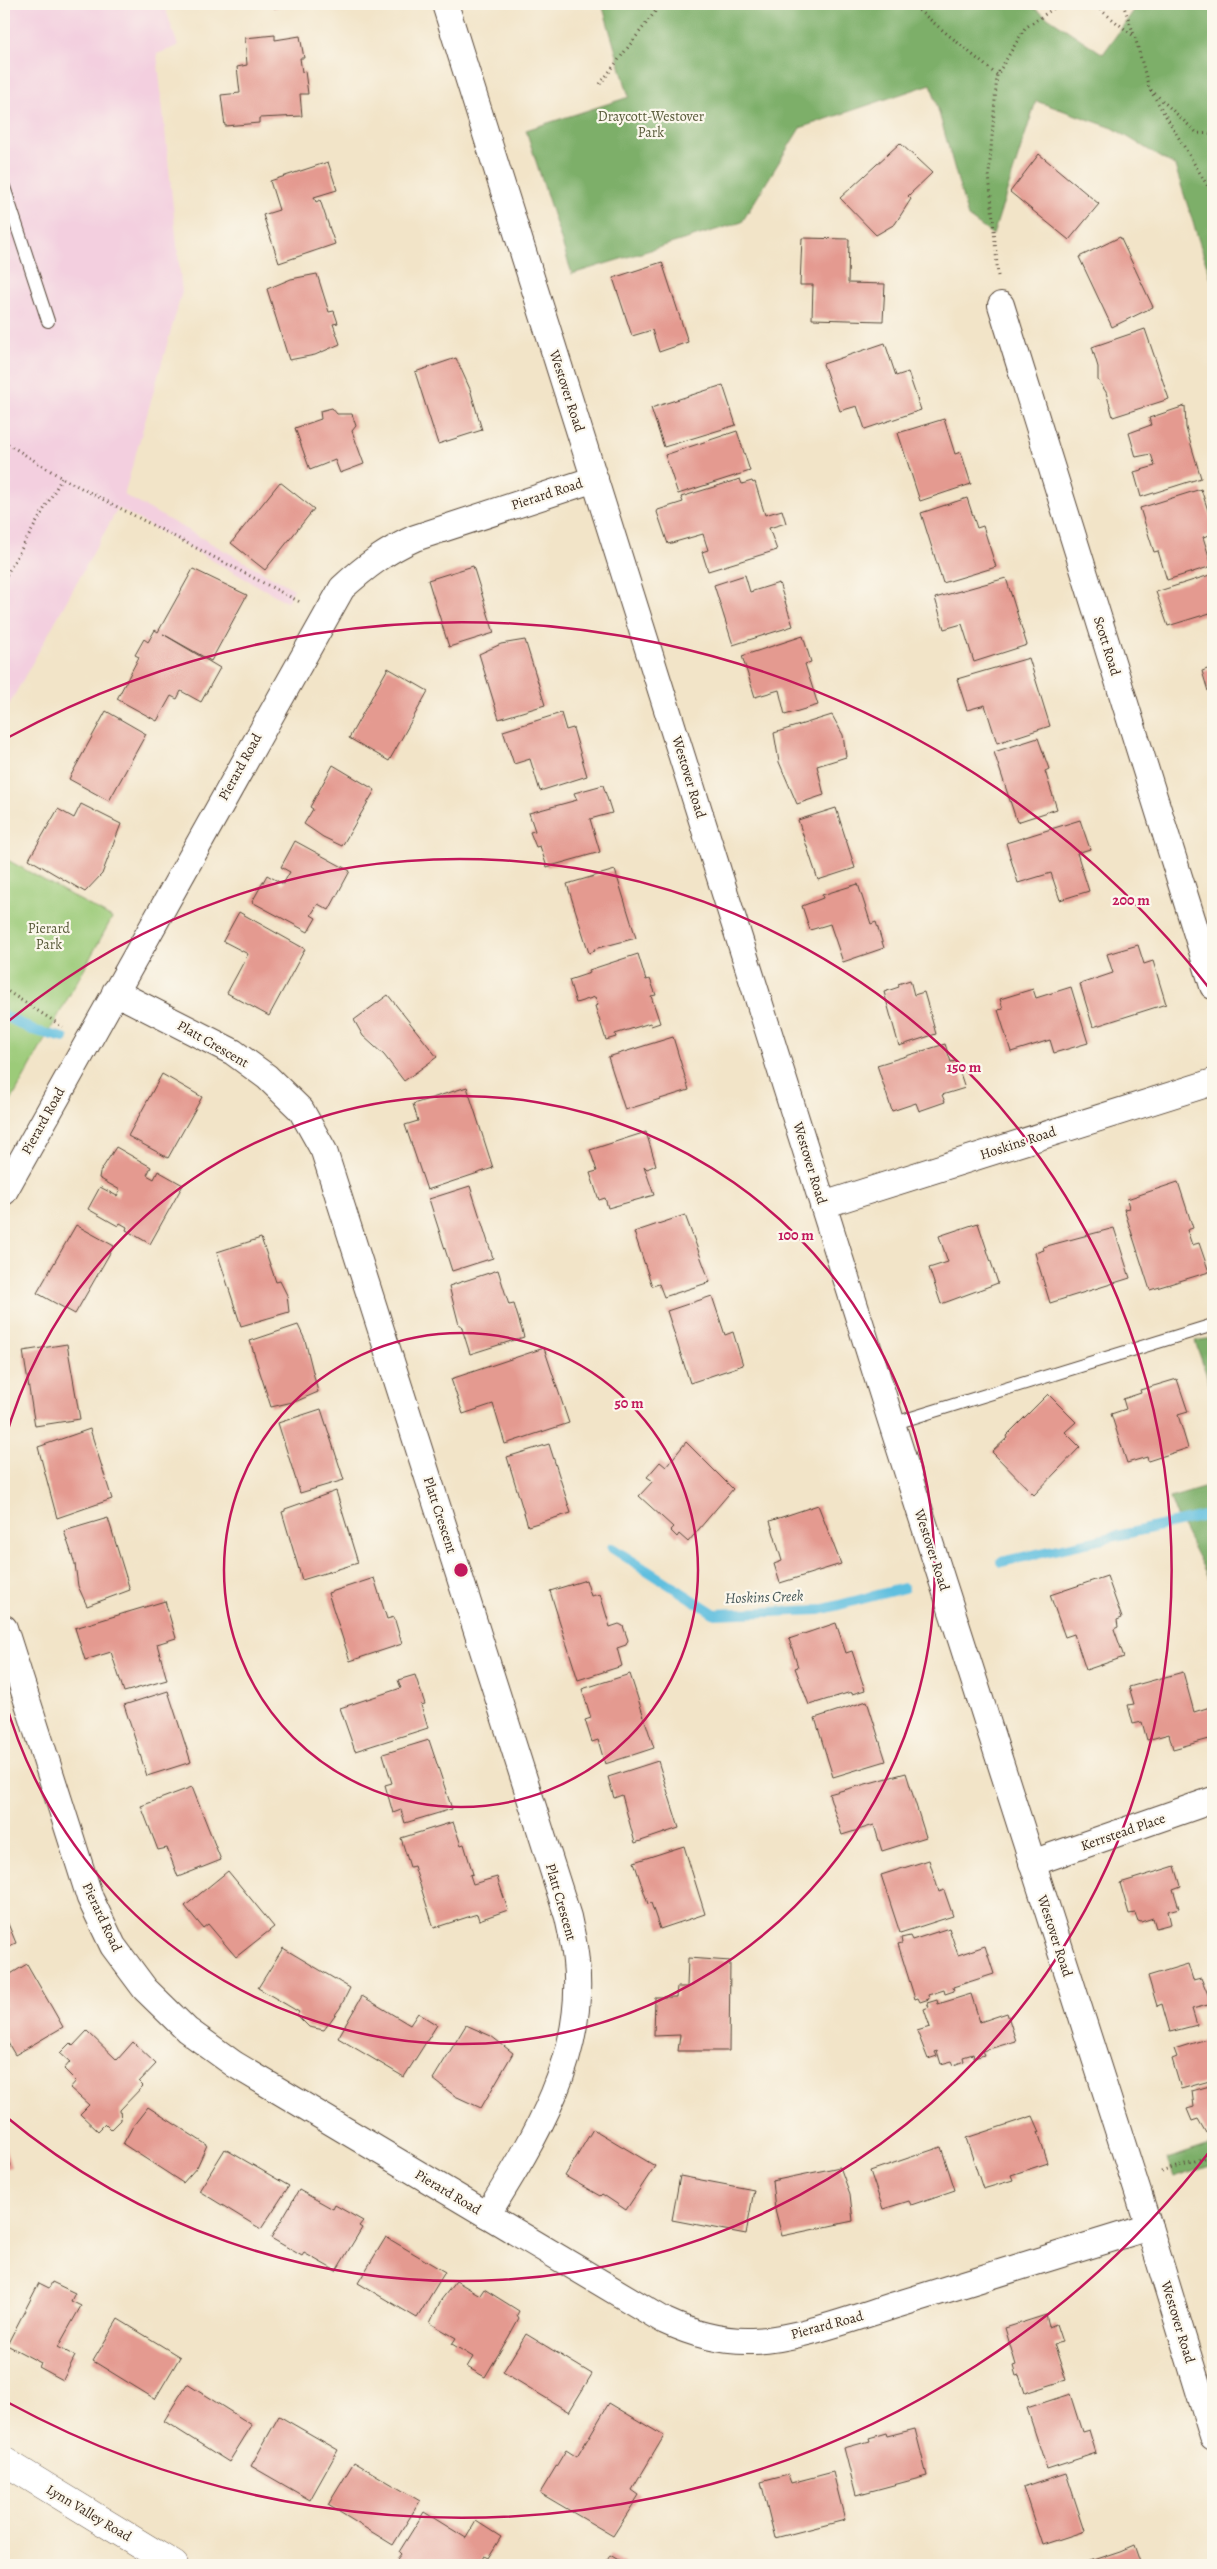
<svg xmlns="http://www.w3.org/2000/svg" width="1217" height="2569" viewBox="0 0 1217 2569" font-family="Alegreya,serif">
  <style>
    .built { fill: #f3cfdf }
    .green { fill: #9ccb79; stroke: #6c7a4c }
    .forest { fill: #7daf69; stroke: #5c6c44 }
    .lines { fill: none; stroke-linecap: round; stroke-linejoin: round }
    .stream { stroke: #61bfdf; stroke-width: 10 }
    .building { fill: #e49a90 }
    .service-casing { stroke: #564638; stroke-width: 14 }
    .minor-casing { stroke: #564638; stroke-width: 28 }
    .tertiary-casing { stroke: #564638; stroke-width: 29 }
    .path { stroke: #564638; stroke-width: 3; stroke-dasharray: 1 4; stroke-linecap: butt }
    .service { stroke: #fff; stroke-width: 12 }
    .minor { stroke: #fff; stroke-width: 26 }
    .tertiary { stroke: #fff; stroke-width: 28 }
    .ring { fill: none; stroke: #c2185b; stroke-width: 2.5 }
    .labels { text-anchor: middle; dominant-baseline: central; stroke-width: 4.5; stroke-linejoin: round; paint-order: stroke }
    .park-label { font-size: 14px; fill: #585a39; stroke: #fbf7ec }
    .street-label { font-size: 14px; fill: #3b2a1e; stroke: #fbf7ec }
    .water-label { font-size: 15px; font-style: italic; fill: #465758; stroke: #fbf7ec }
    .centre { fill: #c2185b; stroke: #fbf7ec; stroke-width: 2.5 }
    .ring-label { font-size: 15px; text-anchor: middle; font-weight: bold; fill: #c2185b; stroke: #fbf7ec; stroke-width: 4.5; stroke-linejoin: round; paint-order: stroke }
  </style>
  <rect width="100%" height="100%" fill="#fbf7ec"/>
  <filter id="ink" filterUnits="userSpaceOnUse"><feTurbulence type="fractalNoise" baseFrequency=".02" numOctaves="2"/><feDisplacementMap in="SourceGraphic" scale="10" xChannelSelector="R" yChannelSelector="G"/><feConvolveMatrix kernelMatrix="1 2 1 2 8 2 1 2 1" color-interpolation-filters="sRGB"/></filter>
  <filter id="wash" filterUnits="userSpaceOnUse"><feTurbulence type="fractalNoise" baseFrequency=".0096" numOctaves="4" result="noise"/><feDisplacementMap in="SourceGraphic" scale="20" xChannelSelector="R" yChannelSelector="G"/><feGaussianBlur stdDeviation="1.12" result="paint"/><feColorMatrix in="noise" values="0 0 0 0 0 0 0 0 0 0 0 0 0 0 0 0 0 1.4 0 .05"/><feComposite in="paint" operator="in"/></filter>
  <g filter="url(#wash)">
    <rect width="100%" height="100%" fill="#f2e4c8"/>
    <path class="built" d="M4 4H164L178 46 157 54 182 292 124 495 294 589 287 602 118 508 4 714Z"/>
    <path class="green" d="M4 858 112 918 4 1114Z"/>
    <g class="forest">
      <path d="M602 4H1028L1103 54 1135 9 1133 4H1213V285L1175 166 1113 128 1036 101 993 235 968 217 931 84 800 128 742 222 572 274 526 130 629 97Z"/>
      <path d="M1211 1338 1213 1346V1394L1195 1341Z"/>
      <path d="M1213 1485V1587L1176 1514 1170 1498Z"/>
      <path d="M1213 2144V2165L1174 2178 1167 2159Z"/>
    </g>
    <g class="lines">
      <g class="stream">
        <path d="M4 1015 32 1030 64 1038"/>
        <path d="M612 1548 715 1614 820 1610 904 1588"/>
        <path d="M1001 1562 1213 1514"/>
      </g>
    </g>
    <g id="blocks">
      <g class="building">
        <path d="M273 4H287L274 8Z"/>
        <path d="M275 35V40L300 36 304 58H300L302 72 305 71 308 94H300L302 116 259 118V123L225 126 221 95 240 93 237 67 247 65 245 38Z"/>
        <path d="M900 143 932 173 908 196 911 199 895 224 876 235 840 198Z"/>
        <path d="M1039 154 1099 204 1069 240 1010 192Z"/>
        <path d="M328 162 337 190 314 197 316 202 320 200 335 244 279 263 263 215 279 210 270 181Z"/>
        <path d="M1120 237 1153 307 1112 327 1079 257Z"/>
        <path d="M802 238 849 239 848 283 885 284 883 321 812 319 813 285H800Z"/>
        <path d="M662 262 688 342 659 352 652 330 632 336 613 278Z"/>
        <path d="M317 274 329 312 334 311 338 323 333 324 340 344 315 355 289 360 267 289 291 279Z"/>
        <path d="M1145 329 1169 399 1113 417 1106 392 1098 380V367L1092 347Z"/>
        <path d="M885 343 896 376 908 372 921 410 865 429 857 406 840 411 823 364Z"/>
        <path d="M456 358 470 389 482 430 438 444 415 372Z"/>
        <path d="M723 385 736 425 664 447 651 408Z"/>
        <path d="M1185 406 1186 428 1201 478 1141 497 1134 472 1155 466 1151 454 1136 457 1129 433 1151 425 1149 418Z"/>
        <path d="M332 408 337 414H352L356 426 352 431 364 464 340 473 335 460 310 470 295 428 321 419 320 411Z"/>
        <path d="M944 419 955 454 961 452 971 484 920 501 898 433Z"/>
        <path d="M737 431 750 471 678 494 665 455Z"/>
        <path d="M740 479 742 484 752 481 753 483 755 482 765 515 782 510 786 523 769 528 777 550 708 571 702 552 708 550 703 534 668 544 657 512 658 510 683 502 681 497Z"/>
        <path d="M280 482 314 509 265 570 231 543Z"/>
        <path d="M1201 489 1213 526V534L1203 537 1212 566 1167 580 1158 551 1154 552 1140 508Z"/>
        <path d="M967 498 977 528 983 526 996 567 943 583 921 513Z"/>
        <path d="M473 566 494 633 449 647 428 580Z"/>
        <path d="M193 569 247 595 211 661 163 634 220 668 201 702 181 691 177 699 171 696 157 721 117 699 139 657 135 655 144 639 148 642 155 630 158 632Z"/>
        <path d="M1213 574V622L1210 613 1168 626 1156 592Z"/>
        <path d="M745 575 750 592 779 583 793 626 733 645 714 585Z"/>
        <path d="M1006 578 1027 645 974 662 962 624 944 629 935 598Z"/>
        <path d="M803 636 811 662 805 664 818 705 785 715 779 690 755 697 742 656Z"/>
        <path d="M525 640 545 705 499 719 479 654 501 644Z"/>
        <path d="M1029 658 1050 726 997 743 985 705 967 710 957 679Z"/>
        <path d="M1213 667V708L1202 671Z"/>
        <path d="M388 668 428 691 389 761 349 738Z"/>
        <path d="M106 711 146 734 109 801 69 779Z"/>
        <path d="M561 713 566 730 573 728 587 776 540 791 530 759 514 764 503 731Z"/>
        <path d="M832 715 843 735 846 757 817 766 824 795 797 804 779 762 774 733Z"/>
        <path d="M1038 738 1049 769 1045 771 1057 809 1017 822 994 752Z"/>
        <path d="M333 765 375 790 342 846 323 837 304 824 313 809 310 807Z"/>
        <path d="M603 785 612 813 590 819 600 852 547 867 540 846 536 847 530 832 535 831 529 813 577 800 574 793Z"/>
        <path d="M81 804 121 824 102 874 85 892 29 859 58 809 74 818Z"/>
        <path d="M836 808 855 868 818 880 798 820Z"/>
        <path d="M1080 820 1090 849 1077 853 1089 891 1060 900 1051 873 1018 883 1006 843Z"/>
        <path d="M295 841 350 871 329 910 318 904 311 915 316 918 308 932 252 902 267 875 283 884 290 872 281 867Z"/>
        <path d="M615 870 636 938 594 949 595 951 589 953 567 884Z"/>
        <path d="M858 884 871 924 876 922 884 948 843 962 830 924 810 930 802 906 823 898 822 895Z"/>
        <path d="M239 912 305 949 269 1016 227 993 248 954 223 941Z"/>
        <path d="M1138 945 1144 964 1153 961 1166 1004 1093 1027 1080 984 1113 973 1107 954Z"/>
        <path d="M638 954 646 980 650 979 656 995 651 996 660 1023 651 1026 650 1023 615 1034 616 1037 606 1040 595 1006 598 1005 595 997 576 1003 569 980 590 973 589 970Z"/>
        <path d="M910 980 914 995 924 992 936 1034 899 1046 884 992 899 987 898 984Z"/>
        <path d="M1071 987 1088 1043 1054 1053 1050 1040 1011 1052 998 1010 1003 1009 1000 999 1033 989 1036 998Z"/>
        <path d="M388 995 437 1057 404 1081 384 1055 363 1036 354 1020Z"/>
        <path d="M673 1037 689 1090 625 1110 608 1057Z"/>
        <path d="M945 1044 951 1062 956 1061 965 1088 942 1095 945 1102 919 1111 916 1103 892 1111 877 1065Z"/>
        <path d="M162 1074 202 1097 168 1158 128 1136Z"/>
        <path d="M467 1087 493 1168 427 1190 405 1125 418 1121 413 1104Z"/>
        <path d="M646 1132 656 1165 647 1169 644 1166 654 1195 608 1208 605 1198 599 1200 590 1173 597 1171 590 1150Z"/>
        <path d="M116 1147 151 1167 147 1175 154 1179 158 1171 183 1185 150 1244 126 1230 127 1227 120 1223 118 1226 88 1209 100 1187 117 1196 120 1190 99 1178 100 1172Z"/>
        <path d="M1178 1182 1193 1228 1187 1230 1192 1245 1199 1243 1209 1272 1150 1290 1124 1209 1129 1208 1127 1199Z"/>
        <path d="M470 1186 493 1258 452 1271 429 1199Z"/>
        <path d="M685 1215 710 1282 664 1297 659 1284 652 1286 634 1232Z"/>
        <path d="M978 1223 998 1283 941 1304 929 1268 948 1262 939 1236Z"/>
        <path d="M76 1225 114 1246 75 1314 37 1293Z"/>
        <path d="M1114 1228 1130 1278 1050 1303 1035 1253 1044 1250 1043 1247Z"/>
        <path d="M261 1238 276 1282 280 1281 287 1295 289 1312 241 1326 217 1252Z"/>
        <path d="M498 1270 509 1305 514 1304 524 1337 470 1354 461 1325H459L449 1286Z"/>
        <path d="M712 1296 725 1335 733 1332 743 1365 690 1383 667 1311Z"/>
        <path d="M298 1325 305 1340 318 1392 297 1401 271 1407 250 1341Z"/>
        <path d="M67 1344 80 1419 35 1426 23 1351Z"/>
        <path d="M544 1348 569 1423 505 1444 493 1404 463 1414 451 1379Z"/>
        <path d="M1177 1379 1188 1412 1178 1415 1188 1448 1148 1461 1147 1457 1127 1463 1111 1414 1126 1409 1123 1399 1141 1393 1140 1390Z"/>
        <path d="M1048 1394 1076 1422 1065 1432 1080 1447 1034 1495 992 1452 1007 1438 1006 1436Z"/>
        <path d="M321 1409 344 1480 300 1493 278 1423Z"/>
        <path d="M90 1429 112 1499 57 1518 38 1447Z"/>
        <path d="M686 1442 733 1489 688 1542 679 1534 677 1537 670 1530 673 1527 639 1496 653 1481 647 1477 660 1462 666 1467Z"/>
        <path d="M549 1444 571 1513 528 1526 507 1457Z"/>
        <path d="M336 1491 358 1563 302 1580 282 1512 285 1511V1509Z"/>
        <path d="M818 1505 841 1564 780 1583 774 1564 782 1561 770 1521Z"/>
        <path d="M108 1518 130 1590 87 1606 78 1586 75 1564 64 1531Z"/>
        <path d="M1107 1576 1122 1618 1117 1620 1118 1627 1114 1629 1124 1657 1086 1670 1074 1634 1065 1637 1050 1595Z"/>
        <path d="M374 1578 387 1619 394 1617 402 1644 350 1661 328 1593Z"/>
        <path d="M586 1580 591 1596 600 1594 610 1627 619 1624 623 1626 628 1640 626 1645 617 1648 622 1666 578 1680 550 1591Z"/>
        <path d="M165 1601 176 1638 157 1644 167 1680 124 1692 111 1652 85 1660 75 1628Z"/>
        <path d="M836 1623 846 1653 852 1651 865 1690 852 1694 851 1692 809 1705 795 1668 798 1667 789 1639Z"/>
        <path d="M1183 1672 1194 1712 1210 1707 1213 1718V1738L1173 1749 1169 1734 1147 1740 1142 1722 1133 1724 1128 1705 1134 1704 1129 1687Z"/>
        <path d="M630 1674 654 1748 605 1764 598 1740 592 1742 585 1720 591 1718 582 1689Z"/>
        <path d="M415 1675 425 1704 421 1705 428 1728 355 1751 340 1708 401 1688 398 1680Z"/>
        <path d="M168 1691 191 1762 147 1776 124 1705Z"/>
        <path d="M867 1701 886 1761 833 1777 815 1718Z"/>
        <path d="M429 1740 452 1809 405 1823 401 1810 393 1813 385 1785 392 1783 383 1754Z"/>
        <path d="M658 1761 679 1828 635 1843 622 1795 614 1798 608 1777Z"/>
        <path d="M906 1773 926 1837 882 1851 874 1825 842 1835 829 1794Z"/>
        <path d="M192 1787 221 1860 178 1877 167 1848 158 1850 141 1806Z"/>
        <path d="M453 1822 461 1845 464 1844 473 1874 470 1875 473 1884 497 1877 508 1910 479 1920 477 1914 434 1928 414 1866 410 1867 401 1838Z"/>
        <path d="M684 1846 705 1914 660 1929 651 1903 648 1904 634 1862Z"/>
        <path d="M929 1860 939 1892 944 1890 953 1916 900 1933 881 1875Z"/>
        <path d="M1175 1866 1181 1886 1173 1889 1179 1908 1168 1911 1171 1924 1156 1928 1153 1918 1141 1922 1138 1921 1135 1913 1129 1914 1120 1883Z"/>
        <path d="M228 1871 274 1927 236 1957 208 1924 203 1928 185 1906Z"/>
        <path d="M4 1914 16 1943 4 1948Z"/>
        <path d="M949 1928 958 1955 985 1946 994 1974 953 1987 954 1991 945 1994 944 1990 928 1995 929 1999 920 2002 918 1998 915 1999 898 1944 902 1943 901 1938 910 1936 912 1940Z"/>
        <path d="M283 1948 350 1988 340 2008 324 2030 309 2027 297 2015 299 2012 258 1988Z"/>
        <path d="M688 1958 730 1961 729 2051H678L680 2035 654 2036 655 1997H676L677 1987H687Z"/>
        <path d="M27 1964 63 2027 15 2055 4 2036V1978Z"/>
        <path d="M1188 1964 1193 1980 1201 1978 1212 2004 1192 2009 1197 2025 1170 2032 1162 2004 1157 2006 1148 1976Z"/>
        <path d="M971 1994 980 2022 1007 2013 1016 2041 982 2051 984 2055 974 2058 973 2054 963 2057 964 2061 954 2065 952 2061 941 2064 937 2051 935 2052 937 2056 928 2059 917 2031 930 2027 924 2009 929 2007 927 2003 937 2000 938 2004Z"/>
        <path d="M362 1996 410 2025 418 2013 437 2025 404 2077 338 2038Z"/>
        <path d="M466 2025 491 2036 513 2053 481 2108 455 2096 433 2079Z"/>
        <path d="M87 2031 117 2060 133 2042 156 2064 139 2082 143 2086 120 2110 121 2120 111 2130 105 2124 98 2131 80 2114 89 2105 70 2088 76 2081 64 2069 70 2062 60 2053 70 2043 73 2046Z"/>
        <path d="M1213 2037V2080L1181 2089 1172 2059 1177 2057 1174 2049Z"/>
        <path d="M1213 2085V2130L1206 2133 1198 2119 1192 2121 1187 2109 1194 2107 1192 2091Z"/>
        <path d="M148 2107 207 2145 197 2167 183 2183 123 2144 133 2126Z"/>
        <path d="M1033 2116 1040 2132H1038L1048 2163 1011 2175 1013 2180 983 2189 966 2138Z"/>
        <path d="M593 2129 655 2166 626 2210 602 2194 600 2196 565 2176Z"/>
        <path d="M4 2143 11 2167 4 2169Z"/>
        <path d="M941 2147 955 2190 911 2205 909 2201 883 2209 870 2171Z"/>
        <path d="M225 2149 289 2186 261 2229 199 2191Z"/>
        <path d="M840 2167 850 2194 853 2221 782 2236 775 2209 772 2181Z"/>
        <path d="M680 2176 754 2190 746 2234 672 2220Z"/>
        <path d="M299 2190 333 2209 335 2205 363 2221 359 2226 362 2228 336 2271 304 2253 302 2256 271 2238Z"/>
        <path d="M386 2237 445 2272 417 2318 358 2283Z"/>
        <path d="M456 2281 480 2295 484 2289 519 2311 517 2315 519 2318 508 2338 485 2377 467 2367 473 2357 452 2344 456 2338 430 2323 441 2300Z"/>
        <path d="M52 2282 75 2293 71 2301 81 2306 58 2347 75 2356 63 2380 39 2367 41 2363 7 2345 39 2283 49 2288Z"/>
        <path d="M1046 2315 1049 2327 1056 2324 1062 2342 1054 2344 1066 2380 1025 2393 1019 2375 1016 2376 1013 2366 1016 2365 1005 2328Z"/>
        <path d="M118 2319 180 2357 155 2399 93 2361Z"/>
        <path d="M526 2334 592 2374 569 2412 503 2372Z"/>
        <path d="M187 2384 252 2425 229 2462 164 2421Z"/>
        <path d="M1070 2394 1082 2432 1089 2430 1096 2453 1047 2469 1027 2408Z"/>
        <path d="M609 2403 664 2436 632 2490 639 2495 613 2536 540 2493 566 2450 577 2457Z"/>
        <path d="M279 2416 338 2450 310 2500 251 2466Z"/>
        <path d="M915 2429 927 2476 856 2495 844 2448 870 2441 869 2438 886 2433 887 2436Z"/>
        <path d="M354 2462 420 2501 393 2545 328 2505Z"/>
        <path d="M833 2472 845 2520 775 2538 761 2482 788 2475 791 2483Z"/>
        <path d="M1066 2473 1085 2531 1042 2545 1023 2487Z"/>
        <path d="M424 2512 466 2538 476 2521 501 2537 488 2558 484 2556 478 2565H407L397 2559 401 2554 399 2552Z"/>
        <path d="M1134 2545 1141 2565H1078L1120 2551Z"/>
        <path d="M610 2555 627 2565H605Z"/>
      </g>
    </g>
  </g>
  <g filter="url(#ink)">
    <use href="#blocks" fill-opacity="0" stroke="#564638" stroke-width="1"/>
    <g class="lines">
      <defs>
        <g id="service">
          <path d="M4 187 48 321"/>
          <path d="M892 1424 1213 1325"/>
        </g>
        <g id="minor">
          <path d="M445 4 892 1424 1149 2227 1213 2437"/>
          <path d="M1001 305 1213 986"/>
          <path d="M115 992 233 1052 267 1077 301 1110 324 1151 568 1917C571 1932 575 1947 576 1962 586 2057 535 2138 487 2215"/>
          <path d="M4 1192 342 588C365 567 386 551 415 538L595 479"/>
          <path d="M823 1205 1213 1082"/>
          <path d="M4 1628 90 1898 113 1946 145 1989 187 2030 234 2064 665 2321C693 2334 721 2342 752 2341 796 2340 856 2317 899 2304 982 2278 1066 2253 1149 2227"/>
          <path d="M1032 1863 1213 1800"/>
        </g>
        <path id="tertiary" d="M4 2461 174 2565"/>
      </defs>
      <use href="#service" class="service-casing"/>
      <use href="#minor" class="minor-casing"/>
      <use href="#tertiary" class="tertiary-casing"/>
      <g class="path">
        <path d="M911 4 997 75"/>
        <path d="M1123 4 1135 37"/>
        <path d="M600 84 661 4"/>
        <path d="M1151 90 1197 133 1213 134"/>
        <path d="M998 276 989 174 997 75 1025 28 1060 4 1097 7 1135 37 1149 88 1213 195"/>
        <path d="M8 444 62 478 300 602"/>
        <path d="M4 579 62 478"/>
        <path d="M4 989 63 1027"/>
        <path d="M1161 2172 1213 2155"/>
      </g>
      <use href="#service" class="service"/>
      <use href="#minor" class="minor"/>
      <use href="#tertiary" class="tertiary"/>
    </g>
  </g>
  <g class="ring">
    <circle cx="461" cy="1570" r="237"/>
    <path d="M4 1443A474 474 0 1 1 4 1697"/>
    <path d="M4 1025A711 711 0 1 1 4 2115"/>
    <path d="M1213 2147A948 948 0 0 1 9 2403M9 737A948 948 0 0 1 1213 993"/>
  </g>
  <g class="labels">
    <g class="park-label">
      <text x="651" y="116">Draycott-Westover<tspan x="651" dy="16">Park</tspan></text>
      <text x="49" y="928">Pierard<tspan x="49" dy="16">Park</tspan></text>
    </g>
    <g class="street-label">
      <text transform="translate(567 391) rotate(72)">Westover Road</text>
      <text transform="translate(547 494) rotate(-18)">Pierard Road</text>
      <text transform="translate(1107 646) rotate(73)">Scott Road</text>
      <text transform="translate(240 767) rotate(-61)">Pierard Road</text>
      <text transform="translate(689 777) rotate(73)">Westover Road</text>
      <text transform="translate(213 1044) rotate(30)">Platt Crescent</text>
      <text transform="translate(43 1121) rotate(-61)">Pierard Road</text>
      <text transform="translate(1018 1143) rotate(-18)">Hoskins Road</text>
      <text transform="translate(810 1163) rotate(73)">Westover Road</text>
      <text transform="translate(440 1515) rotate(72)">Platt Crescent</text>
      <text transform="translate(932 1550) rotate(72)">Westover Road</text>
      <text transform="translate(1123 1832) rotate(-19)">Kerrstead Place</text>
      <text transform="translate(561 1902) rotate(74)">Platt Crescent</text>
      <text transform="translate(102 1917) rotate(65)">Pierard Road</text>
      <text transform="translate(1055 1936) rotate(72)">Westover Road</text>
      <text transform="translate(448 2192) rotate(31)">Pierard Road</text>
      <text transform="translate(1178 2322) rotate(73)">Westover Road</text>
      <text transform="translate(827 2325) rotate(-15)">Pierard Road</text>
      <text transform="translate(89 2513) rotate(31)">Lynn Valley Road</text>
    </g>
    <g class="water-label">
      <text transform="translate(764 1597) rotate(-2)">Hoskins Creek</text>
    </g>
  </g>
  <circle cx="461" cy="1570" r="8" class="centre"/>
  <g class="ring-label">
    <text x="1131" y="905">200 m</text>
    <text x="964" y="1072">150 m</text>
    <text x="796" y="1240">100 m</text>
    <text x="629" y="1408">50 m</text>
  </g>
  <rect width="1217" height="2569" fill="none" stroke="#fbf7ec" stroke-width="20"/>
</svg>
